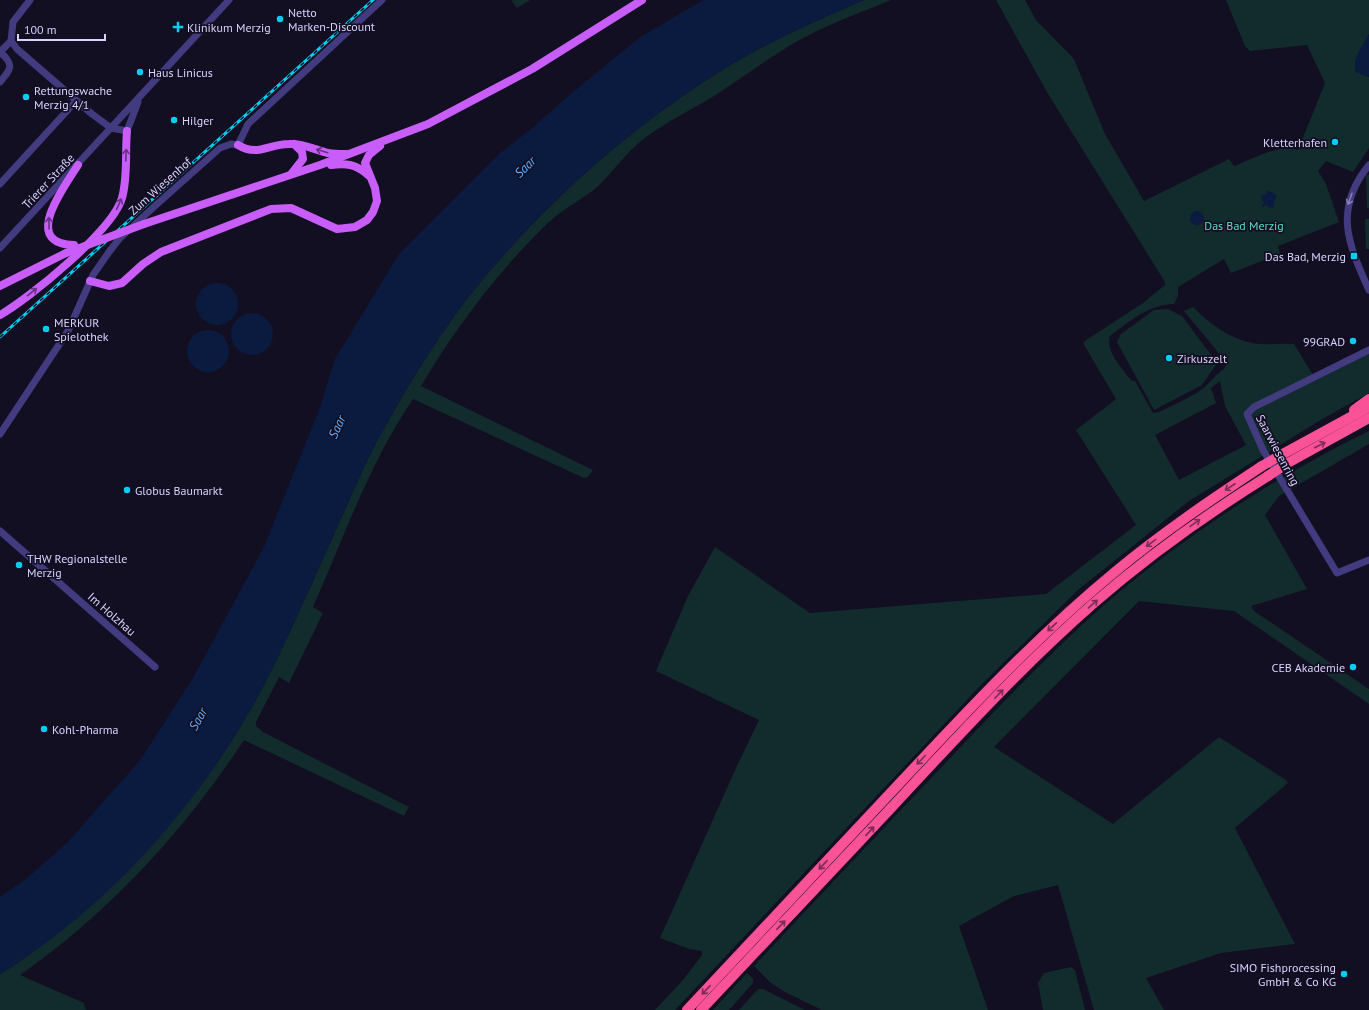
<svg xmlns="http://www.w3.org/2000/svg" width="1369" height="1010" viewBox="0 0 1369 1010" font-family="'PT Sans',sans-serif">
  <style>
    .green { fill: #122b2c; fill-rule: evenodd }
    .water { fill: #0b1b3f }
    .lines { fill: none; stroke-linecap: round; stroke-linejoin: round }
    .minor { stroke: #423b80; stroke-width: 7 }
    .major { stroke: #c95df9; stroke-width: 8 }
    .highway { stroke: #f95297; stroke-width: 10 }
    .rail-casing { stroke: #09ccf2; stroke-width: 3 }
    .rail { stroke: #130f22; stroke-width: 1.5; stroke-dasharray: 4.5; stroke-linecap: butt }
    .major-bridge { stroke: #c95df9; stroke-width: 8 }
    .highway-bridge { stroke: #f95297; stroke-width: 10 }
    .oneway { stroke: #653283 }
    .oneway2 { stroke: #867fb8 }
    .oneway3 { stroke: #7a2d57 }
    .poi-dot { fill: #09ccf2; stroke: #130f22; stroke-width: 1.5 }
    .labels { text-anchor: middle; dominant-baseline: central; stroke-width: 3.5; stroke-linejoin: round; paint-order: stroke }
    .poi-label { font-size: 12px; fill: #dad2fd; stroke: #130f22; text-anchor: start }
    .street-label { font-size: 12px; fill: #dad2fd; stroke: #130f22 }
    .park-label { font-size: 12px; fill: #60dbc4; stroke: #130f22 }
    .water-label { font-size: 13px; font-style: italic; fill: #64abf9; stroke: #130f22 }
  </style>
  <rect width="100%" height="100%" fill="#130f22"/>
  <g class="green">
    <path d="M511 0H530L517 8Z"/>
    <path d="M864 0H891C857 14 820 27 789 46 763 62 739 80 714 96 691 110 666 122 645 138 626 152 614 171 597 187 582 200 564 208 549 222 499 270 457 326 421 386L593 470 588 477 584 478 413 399C370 462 344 537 313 607L323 613 289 683 279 677 256 722V726L263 732 409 807 404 816 244 740C184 831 110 912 20 975L84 1003 85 1009 88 1010H0V974C29 957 54 935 80 913 158 846 224 766 270 673 296 621 319 567 343 514 354 490 364 465 377 441 408 385 442 328 483 279 548 201 624 134 708 79 757 47 810 23 864 0Z"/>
    <path d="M996 0H1025L1036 20 1074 59 1105 134 1144 201 1229 159 1234 166C1254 159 1277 144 1298 150L1325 83 1307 45 1250 51 1245 46 1226 0H1369C1369 10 1369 25 1369 34 1365 48 1351 57 1356 72L1369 77V148L1353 172 1326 161 1318 171 1326 184 1339 222 1278 246 1280 254 1231 273 1224 259 1178 287V296L1174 304C1148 305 1130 321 1110 336 1105 352 1123 369 1132 381H1135L1153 413 1159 412C1173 405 1188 399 1201 390 1209 384 1217 373 1224 369L1227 363 1184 311 1193 307C1211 325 1234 342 1260 344 1271 345 1283 343 1294 344L1316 380 1369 354V393L1319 421 1189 501 1078 590 979 687 675 1010H655L683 980 702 955V951L689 949 660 938 736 768 759 720 656 671 688 596 715 547 810 613 1046 594 1136 525 1076 430 1116 399 1083 343 1086 340 1143 303 1165 285V282L1048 94ZM1220 381 1225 406 1246 445 1179 480 1155 435 1216 403 1211 388Z"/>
    <path d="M1366 175H1369V208H1367Z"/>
    <path d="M1365 219H1369V249H1366Z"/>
    <path d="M1168 309 1182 316 1217 363 1202 385 1154 410 1117 342 1121 334 1154 310Z"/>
    <path d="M1369 431V444L1279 496 1265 515 1307 589 1251 606 1254 611 1369 689V704L1234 611 1139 601 994 747 1113 824 1219 737 1286 780 1288 783 1235 828 1295 944 1221 953 1146 978 1164 1010H1094L1058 885 1014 896 959 926 988 1010H822L783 991 771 983 754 966C814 902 874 838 935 774 990 716 1044 658 1104 605 1184 536 1275 477 1369 431Z"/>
    <path d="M1071 967 1075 970 1085 1010H1043L1038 983 1044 973Z"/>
    <path d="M747 973 753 979V983L729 1010H713Z"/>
    <path d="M758 989H763L805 1010H739Z"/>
  </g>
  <g class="water">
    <path d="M703 0H864C810 23 757 47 708 79 624 134 548 201 483 279 442 328 408 385 377 441 364 465 354 490 343 514 319 567 296 621 270 673 211 792 113 905 0 974V897L26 879 67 843 141 759 193 678 264 547 319 410 335 359 399 254 499 154 531 129 567 97 639 38Z"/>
    <path d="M1369 34V77L1356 72C1352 58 1363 45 1369 34Z"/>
    <path d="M1268 190 1277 196 1274 201V206L1272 208 1268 207 1266 204 1264 207 1262 206 1264 202 1261 199 1262 195H1265Z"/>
    <circle cx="1197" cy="218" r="7"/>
    <circle cx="217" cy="304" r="21"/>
    <circle cx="252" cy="334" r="21"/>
    <circle cx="208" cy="351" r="21"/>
  </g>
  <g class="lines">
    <g class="minor">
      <path d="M30 0 13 22 11 41 17 49 92 114 111 128 127 131 138 102"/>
      <path d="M0 52 11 41"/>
      <path d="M0 82C11 69 15 65 0 52"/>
      <path d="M1369 165C1333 209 1348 244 1369 290"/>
      <path d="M0 184 76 101"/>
      <path d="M0 248 229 0"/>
      <path d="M1369 350 1254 407 1247 414 1263 450 1337 573 1369 560"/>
      <path d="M0 434 68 331 93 275 109 252 119 239 156 205 220 148 231 144 238 145 248 124 382 0"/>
      <path d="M0 531 155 667"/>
    </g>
    <g class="major">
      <path d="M238 145C258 157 268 144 289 144 303 143 315 150 328 153 334 154 340 154 346 154"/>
      <path d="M331 165C346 163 356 164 368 175"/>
      <path d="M292 173 303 159 302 152 294 144"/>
      <path d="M144 224 320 165 428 124 532 69 642 0"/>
      <path d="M74 245C20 244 65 186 78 165"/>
      <path d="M90 281 109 286 122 283 143 264 161 252 271 209 291 208 337 229 355 227 367 220 373 212 377 201 375 188 365 163 369 155 380 146"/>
      <path d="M0 286 66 253"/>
      <path d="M0 315C30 298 113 230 122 198 128 177 125 153 127 131"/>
    </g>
    <g class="highway">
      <path d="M1354 410 1369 399"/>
      <path d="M1281 455 1369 407"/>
      <path d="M1286 464 1369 418"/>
      <path d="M687 1010C757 935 827 861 897 786 967 711 1037 636 1116 571 1163 532 1212 499 1262 466"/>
      <path d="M701 1010C765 942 828 875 892 807 957 737 1022 666 1094 603 1148 556 1207 514 1268 476"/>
    </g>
    <defs>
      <path id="rail" d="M0 337 373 0"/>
    </defs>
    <use href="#rail" class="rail-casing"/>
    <use href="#rail" class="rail"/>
    <path class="major-bridge" d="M66 253 144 224"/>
    <g class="highway-bridge">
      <path d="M1262 466 1281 455"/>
      <path d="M1268 476 1286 464"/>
    </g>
  </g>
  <defs><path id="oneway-shaft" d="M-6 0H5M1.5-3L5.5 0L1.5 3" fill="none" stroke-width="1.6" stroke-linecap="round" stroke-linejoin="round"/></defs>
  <g class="oneway">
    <use href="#oneway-shaft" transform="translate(322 151) rotate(-163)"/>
    <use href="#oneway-shaft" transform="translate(126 155) rotate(-88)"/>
    <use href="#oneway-shaft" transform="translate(119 204) rotate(-66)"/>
    <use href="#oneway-shaft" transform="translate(49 223) rotate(-91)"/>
    <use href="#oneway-shaft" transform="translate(32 292) rotate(-39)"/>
  </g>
  <use class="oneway2" href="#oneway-shaft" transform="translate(1350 199) rotate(109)"/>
  <g class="oneway3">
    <use href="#oneway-shaft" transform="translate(1320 445) rotate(-27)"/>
    <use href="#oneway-shaft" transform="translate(1230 487) rotate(147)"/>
    <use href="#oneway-shaft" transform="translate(1195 523) rotate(-35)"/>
    <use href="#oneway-shaft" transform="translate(1151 543) rotate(143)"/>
    <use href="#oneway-shaft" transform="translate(1093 604) rotate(-41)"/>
    <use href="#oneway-shaft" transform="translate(1052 627) rotate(137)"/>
    <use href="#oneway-shaft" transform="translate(999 694) rotate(-46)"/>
    <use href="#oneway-shaft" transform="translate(921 760) rotate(134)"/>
    <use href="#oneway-shaft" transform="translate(870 831) rotate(-47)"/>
    <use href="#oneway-shaft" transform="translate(823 865) rotate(133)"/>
    <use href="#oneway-shaft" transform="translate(781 925) rotate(-47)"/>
    <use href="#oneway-shaft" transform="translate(706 990) rotate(133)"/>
  </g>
  <g class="poi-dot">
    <circle cx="280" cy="19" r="4"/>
    <path d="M176 21h4v4h4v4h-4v4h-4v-4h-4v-4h4z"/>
    <circle cx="140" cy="72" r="4"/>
    <circle cx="26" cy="97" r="4"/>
    <circle cx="174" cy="120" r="4"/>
    <circle cx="1335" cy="142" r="4"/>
    <rect x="1350" y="252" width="8" height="8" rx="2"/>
    <circle cx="46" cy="329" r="4"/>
    <circle cx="1353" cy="341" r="4"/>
    <circle cx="1169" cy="358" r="4"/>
    <circle cx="127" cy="490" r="4"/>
    <circle cx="19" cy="565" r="4"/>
    <circle cx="1353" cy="667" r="4"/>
    <circle cx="44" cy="729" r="4"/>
    <circle cx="1344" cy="974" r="4"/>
  </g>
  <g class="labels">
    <g class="poi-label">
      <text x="288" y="12">Netto<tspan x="288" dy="14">Marken-Discount</tspan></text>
      <text x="187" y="27">Klinikum Merzig</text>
      <text x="148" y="72">Haus Linicus</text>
      <text x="34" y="90">Rettungswache<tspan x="34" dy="14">Merzig 4/1</tspan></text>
      <text x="182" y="120">Hilger</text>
      <text x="1327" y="142" text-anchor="end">Kletterhafen</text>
      <text x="1346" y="256" text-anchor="end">Das Bad, Merzig</text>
      <text x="54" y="322">MERKUR<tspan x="54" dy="14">Spielothek</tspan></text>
      <text x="1345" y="341" text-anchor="end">99GRAD</text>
      <text x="1177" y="358">Zirkuszelt</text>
      <text x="135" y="490">Globus Baumarkt</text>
      <text x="27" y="558">THW Regionalstelle<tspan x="27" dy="14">Merzig</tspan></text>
      <text x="1345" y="667" text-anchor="end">CEB Akademie</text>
      <text x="52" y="729">Kohl-Pharma</text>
      <text x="1336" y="967" text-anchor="end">SIMO Fishprocessing<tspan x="1336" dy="14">GmbH &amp; Co KG</tspan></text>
    </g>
    <g class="street-label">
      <text transform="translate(48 181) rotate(-47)">Trierer Straße</text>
      <text transform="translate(160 186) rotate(-42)">Zum Wiesenhof</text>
      <text transform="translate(1278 450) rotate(62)">Saarwiesenring</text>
      <text transform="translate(112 614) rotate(41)">Im Holzhau</text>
    </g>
    <g class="park-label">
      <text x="1244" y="225">Das Bad Merzig</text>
    </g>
    <g class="water-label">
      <text transform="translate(525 167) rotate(-44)">Saar</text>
      <text transform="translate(337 427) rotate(-66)">Saar</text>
      <text transform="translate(198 719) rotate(-61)">Saar</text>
    </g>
  </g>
  <path d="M18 34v6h87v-6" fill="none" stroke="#dad2fd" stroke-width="2"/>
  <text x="24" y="34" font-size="12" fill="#dad2fd" stroke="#130f22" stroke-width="3" paint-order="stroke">100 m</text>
</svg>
